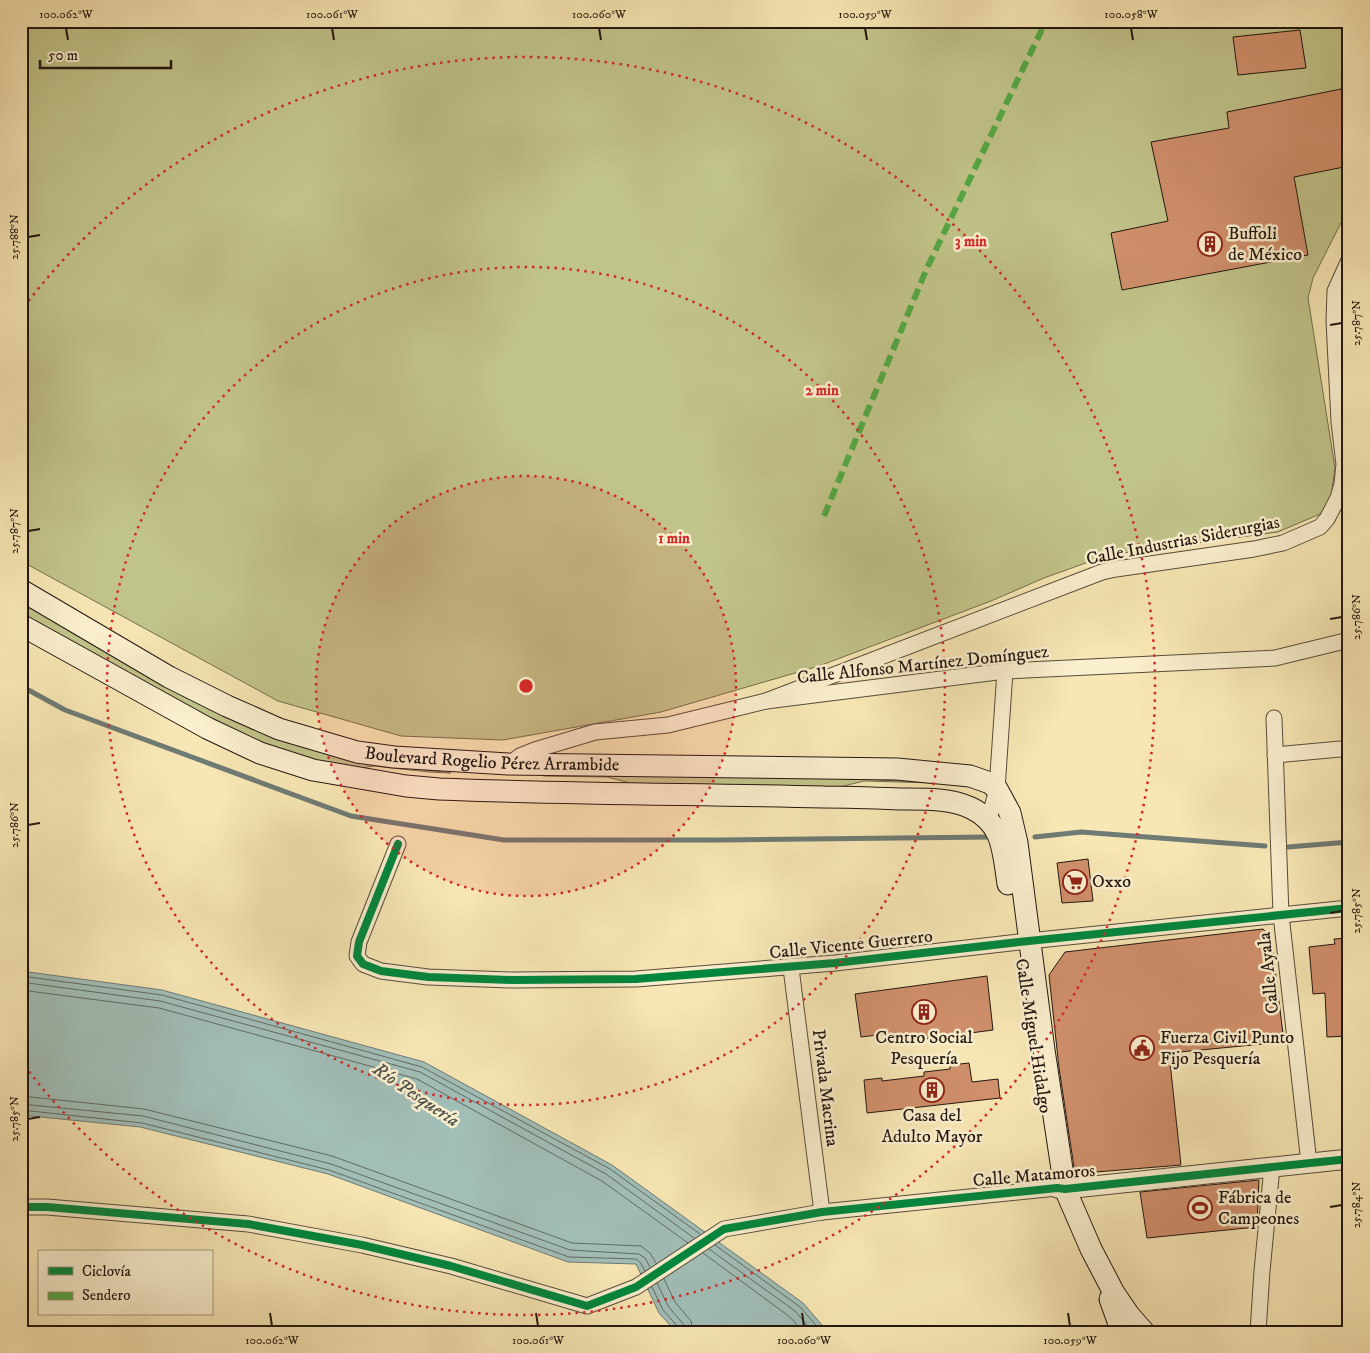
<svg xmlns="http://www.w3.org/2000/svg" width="1370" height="1353" viewBox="0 0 1370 1353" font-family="'IM FELL DW Pica',serif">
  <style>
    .green { fill: #c1c48a; stroke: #726e4e }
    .water { fill: #a1beb7; stroke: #6f7b75 }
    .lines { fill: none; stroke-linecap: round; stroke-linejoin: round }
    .shore { stroke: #626a64; stroke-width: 1 }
    .stream { stroke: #6f7b75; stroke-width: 5 }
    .building { fill: #d0906c; stroke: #231711 }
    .minor-casing { stroke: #584b3a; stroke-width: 17 }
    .tertiary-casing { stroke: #584b3a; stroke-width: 21 }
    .secondary-casing { stroke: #231711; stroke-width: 23 }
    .minor { stroke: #faefce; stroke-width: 15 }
    .tertiary { stroke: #faefce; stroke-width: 19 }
    .secondary { stroke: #faefce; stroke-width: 21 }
    .quiet { stroke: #53a942; stroke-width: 6; stroke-dasharray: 12 6; stroke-linecap: butt }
    .cycleway-casing { stroke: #faefce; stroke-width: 11 }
    .cycleway { stroke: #00873e; stroke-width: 8 }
    .ticks { fill: none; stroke: #231711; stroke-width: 2 }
    .ring { fill: none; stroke: #d62828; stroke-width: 2.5; stroke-dasharray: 2.5 5 }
    .labels { text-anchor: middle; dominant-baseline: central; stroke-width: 5; stroke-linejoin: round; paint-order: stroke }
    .poi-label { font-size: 18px; fill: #231711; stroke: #faefce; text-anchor: start }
    .street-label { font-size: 18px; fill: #231711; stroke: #faefce }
    .water-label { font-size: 19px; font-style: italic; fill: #4f514b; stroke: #faefce }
    .centre { fill: #d62828; stroke: #faefce; stroke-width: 2.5 }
    .ring-label { font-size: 15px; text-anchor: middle; font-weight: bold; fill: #d62828; stroke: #faefce; stroke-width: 5; stroke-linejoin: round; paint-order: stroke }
    .neatline { fill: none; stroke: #231711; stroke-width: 2 }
    .ticks-label { font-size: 12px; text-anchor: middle; fill: #231711 }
  </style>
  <rect width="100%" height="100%" fill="#f7e7b4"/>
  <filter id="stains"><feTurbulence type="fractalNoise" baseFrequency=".004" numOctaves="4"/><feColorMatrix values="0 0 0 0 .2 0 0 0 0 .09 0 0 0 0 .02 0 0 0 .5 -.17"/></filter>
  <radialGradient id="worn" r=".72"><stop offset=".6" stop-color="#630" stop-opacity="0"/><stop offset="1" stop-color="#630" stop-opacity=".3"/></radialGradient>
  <g class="green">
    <path d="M21 21H1349V207L1313 278 1308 298 1335 468 1330 503 1320 514 1278 532 1108 555 1044 578 991 601 819 666 661 712 503 740 401 736 278 701 21 561Z"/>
    <path d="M21 602 383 765 451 773 429 772 374 766 345 770 281 752 219 725 21 613Z"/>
    <path d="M542 774 863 779 934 783 864 781 836 788 634 784 607 777 543 776Z"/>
  </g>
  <path class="water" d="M21 971 162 990 424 1062 612 1165 803 1303 828 1332H676L659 1313 636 1264 568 1262 328 1174 140 1127 21 1115Z"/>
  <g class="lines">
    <g class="shore">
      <path d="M21 976 162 995 422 1067 610 1169 700 1234"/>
      <path d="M21 982 160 1001 420 1072 606 1174 694 1238"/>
      <path d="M21 990 159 1008 417 1079 602 1181 688 1243"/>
      <path d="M21 1096 144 1109 332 1156 572 1243 641 1246 650 1253 656 1263"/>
      <path d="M21 1104 143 1116 331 1164 570 1250 639 1254 645 1258 650 1267"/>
      <path d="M21 1110 142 1123 329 1170 569 1257 636 1259 640 1262 645 1271"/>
      <path d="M715 1245 800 1307 822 1332"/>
      <path d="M709 1249 795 1311 813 1332"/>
      <path d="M703 1253 790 1317 803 1332"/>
      <path d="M664 1279 675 1302 691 1321 693 1332"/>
      <path d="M657 1283 668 1306 684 1325 686 1332"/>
      <path d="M652 1287 663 1310 678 1327 679 1332"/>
    </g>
    <g class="stream">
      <path d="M21 686 65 710 351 816 504 840H721L991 837"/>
      <path d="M1035 837 1081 832 1265 846"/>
      <path d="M1288 847 1349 842"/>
    </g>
  </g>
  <g class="building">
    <path d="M1300 30 1306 68 1238 75 1233 37Z"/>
    <path d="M1341 89 1349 132V166L1294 177 1308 255 1122 290 1111 233 1168 221 1151 142 1229 128 1227 112Z"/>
    <path d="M1088 859 1093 901 1062 903 1057 863Z"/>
    <path d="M1263 929 1271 937 1284 1042 1169 1053 1181 1165 1084 1173 1074 1167 1059 1068 1049 975 1065 952Z"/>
    <path d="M1349 938V1036L1327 1037 1325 993 1313 994 1309 947 1335 944 1334 939Z"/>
    <path d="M987 976 993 1030 888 1044 886 1034 861 1037 855 994Z"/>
    <path d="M969 1063 972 1082 998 1079 1000 1098 867 1113 864 1080 882 1078V1081L924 1076V1072L950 1069V1065Z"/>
    <path d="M1259 1180 1257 1227 1147 1238 1140 1192Z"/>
  </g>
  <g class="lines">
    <defs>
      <g id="minor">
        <path d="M766 701 1102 572 1116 569 1254 549 1283 543 1320 527 1327 519 1338 498 1342 484 1344 464 1339 422 1334 321 1335 291 1349 260"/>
        <path d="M1274 718 1281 915 1309 1163"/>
        <path d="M1275 755 1340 749"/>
        <path d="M509 764 520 756 535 750 595 732 668 725 766 701 1005 671 1275 658 1349 640"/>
        <path d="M989 819 997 789 1005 671"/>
        <path d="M398 844 359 942 357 956 363 964 381 971 428 977 512 980 636 979 835 963 1019 942 1349 908"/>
        <path d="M791 968 822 1212"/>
        <path d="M21 1207H47L248 1224 362 1245 451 1266 587 1306 636 1287 724 1229 822 1212 1057 1188"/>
        <path d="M1258 1332 1262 1271 1272 1167"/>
      </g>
      <path id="tertiary" d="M1057 1188 1065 1189 1349 1159"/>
      <g id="secondary">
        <path id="s1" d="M21 590 169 677 227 706 279 729 357 752 394 757 508 764 897 769 970 776 990 783 997 789 1010 813 1017 843 1044 1050 1065 1189 1091 1249 1114 1293 1129 1315 1144 1332"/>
        <path d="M21 625 207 728 260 753 313 770 406 786 439 789C567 794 696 794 824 797 849 797 875 798 900 799 922 799 950 798 971 808 1004 824 1003 852 1008 884"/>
        <path d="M1110 1299 1118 1321 1120 1332"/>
      </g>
    </defs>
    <use href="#minor" class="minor-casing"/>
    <use href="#tertiary" class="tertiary-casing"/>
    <use href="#secondary" class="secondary-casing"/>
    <use href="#minor" class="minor"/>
    <use href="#tertiary" class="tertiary"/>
    <use href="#secondary" class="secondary"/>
    <path class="quiet" d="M824 516 927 268 1046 21"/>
    <defs>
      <g id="cycleway">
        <path d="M398 844 359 942 357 956 363 964 381 971 428 977 512 980 636 979 835 963 1019 942 1349 908"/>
        <path d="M21 1207H47L248 1224 362 1245 451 1266 587 1306 636 1287 724 1229 822 1212 1057 1188 1065 1189 1349 1159"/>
      </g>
    </defs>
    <use href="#cycleway" class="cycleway-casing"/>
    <use href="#cycleway" class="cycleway"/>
  </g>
  <path class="ticks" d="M66 28 68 40M332 28 334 40M599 28 601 40M865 28 867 40M1131 28 1133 40M28 237 40 235M1330 325 1342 323M28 531 40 529M1330 619 1342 617M28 825 40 823M1330 913 1342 911M28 1119 40 1117M1330 1207 1342 1205M270 1313 272 1326M536 1313 538 1326M802 1313 804 1326M1068 1313 1070 1326"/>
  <circle cx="526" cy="686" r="210" fill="#d62828" fill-opacity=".12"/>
  <g class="ring">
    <circle cx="526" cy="686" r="210"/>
    <circle cx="526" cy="686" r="419"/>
    <path d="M24 307A629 629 0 1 1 24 1065"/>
  </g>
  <defs>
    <symbol id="building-ring" viewBox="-11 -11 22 22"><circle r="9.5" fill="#faefce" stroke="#8f2418" stroke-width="1.5"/><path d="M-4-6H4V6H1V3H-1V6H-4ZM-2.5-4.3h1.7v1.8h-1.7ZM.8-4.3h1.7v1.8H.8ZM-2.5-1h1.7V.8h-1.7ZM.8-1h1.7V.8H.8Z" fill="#8f2418"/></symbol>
    <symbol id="supermarket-ring" viewBox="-11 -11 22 22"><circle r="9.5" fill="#faefce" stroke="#8f2418" stroke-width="1.5"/><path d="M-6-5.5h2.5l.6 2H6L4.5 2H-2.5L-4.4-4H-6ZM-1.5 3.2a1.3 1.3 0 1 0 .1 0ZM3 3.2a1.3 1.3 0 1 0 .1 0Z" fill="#8f2418"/></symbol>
    <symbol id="civic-ring" viewBox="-11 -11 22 22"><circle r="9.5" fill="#faefce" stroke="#8f2418" stroke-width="1.5"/><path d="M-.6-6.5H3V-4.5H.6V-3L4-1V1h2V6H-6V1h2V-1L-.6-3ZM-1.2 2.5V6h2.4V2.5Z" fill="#8f2418"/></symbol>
    <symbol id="stadium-ring" viewBox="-11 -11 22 22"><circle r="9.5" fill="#faefce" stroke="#8f2418" stroke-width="1.5"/><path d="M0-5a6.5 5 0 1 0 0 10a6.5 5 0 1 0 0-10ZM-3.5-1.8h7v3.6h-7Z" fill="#8f2418"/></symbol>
  </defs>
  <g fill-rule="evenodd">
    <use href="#building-ring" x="1196" y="230" width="28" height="28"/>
    <use href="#supermarket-ring" x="1061" y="868" width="28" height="28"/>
    <use href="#building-ring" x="910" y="998" width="28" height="28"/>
    <use href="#civic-ring" x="1128" y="1034" width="28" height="28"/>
    <use href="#building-ring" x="918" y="1076" width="28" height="28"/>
    <use href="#stadium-ring" x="1186" y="1194" width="28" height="28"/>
  </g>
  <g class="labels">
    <g class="poi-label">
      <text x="1228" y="234">Buffoli<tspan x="1228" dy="21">de México</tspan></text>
      <text x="1092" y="882">Oxxo</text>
      <text x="924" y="1038" text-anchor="middle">Centro Social<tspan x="924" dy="21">Pesquería</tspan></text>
      <text x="1160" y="1038">Fuerza Civil Punto<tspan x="1160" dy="21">Fijo Pesquería</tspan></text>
      <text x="932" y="1116" text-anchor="middle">Casa del<tspan x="932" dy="21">Adulto Mayor</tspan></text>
      <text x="1218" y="1198">Fábrica de<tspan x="1218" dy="21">Campeones</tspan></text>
    </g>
    <g class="street-label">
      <text transform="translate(1183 541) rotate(-11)">Calle Industrias Siderurgias</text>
      <text transform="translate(923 665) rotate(-6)">Calle Alfonso Martínez Domínguez</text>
      <text stroke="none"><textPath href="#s1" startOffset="510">Boulevard Rogelio Pérez Arrambide</textPath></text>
      <text transform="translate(851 945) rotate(-6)">Calle Vicente Guerrero</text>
      <text transform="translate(1269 973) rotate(-96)">Calle Ayala</text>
      <text transform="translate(1033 1036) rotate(81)">Calle Miguel Hidalgo</text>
      <text transform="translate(825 1088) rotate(83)">Privada Macrina</text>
      <text transform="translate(1034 1176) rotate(-5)">Calle Matamoros</text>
    </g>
    <g class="water-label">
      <text transform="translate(416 1095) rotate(34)">Río Pesquería</text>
    </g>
  </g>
  <circle cx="526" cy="686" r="8" class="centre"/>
  <g class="ring-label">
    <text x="971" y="246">3 min</text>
    <text x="822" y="395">2 min</text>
    <text x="674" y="543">1 min</text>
  </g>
  <rect width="1370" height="1353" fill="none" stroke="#f7e7b4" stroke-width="55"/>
  <rect x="38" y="1250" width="175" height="65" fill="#faefce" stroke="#a49982"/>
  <rect x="48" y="1267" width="25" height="8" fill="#00873e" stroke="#a49982"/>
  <text x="82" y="1276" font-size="15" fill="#231711">Ciclovía</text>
  <rect x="48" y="1292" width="25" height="8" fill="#53a942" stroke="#a49982"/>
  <text x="82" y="1300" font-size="15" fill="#231711">Sendero</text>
  <path d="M40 60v8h131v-8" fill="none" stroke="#231711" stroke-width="2.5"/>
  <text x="48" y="60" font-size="15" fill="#231711" stroke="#faefce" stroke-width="4" paint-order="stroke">50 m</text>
  <rect x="28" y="28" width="1314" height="1298" class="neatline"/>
  <g class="ticks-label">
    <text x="66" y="18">100.062°W</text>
    <text x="332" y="18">100.061°W</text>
    <text x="599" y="18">100.060°W</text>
    <text x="865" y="18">100.059°W</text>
    <text x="1131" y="18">100.058°W</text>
    <text transform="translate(14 237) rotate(-90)" y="4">25.788°N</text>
    <text transform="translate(1356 323) rotate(-90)" y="4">25.787°N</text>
    <text transform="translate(14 531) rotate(-90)" y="4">25.787°N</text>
    <text transform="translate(1356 617) rotate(-90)" y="4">25.786°N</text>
    <text transform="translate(14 825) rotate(-90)" y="4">25.786°N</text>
    <text transform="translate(1356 911) rotate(-90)" y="4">25.785°N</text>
    <text transform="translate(14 1119) rotate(-90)" y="4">25.785°N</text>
    <text transform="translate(1356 1205) rotate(-90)" y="4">25.784°N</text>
    <text x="272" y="1344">100.062°W</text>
    <text x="538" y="1344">100.061°W</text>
    <text x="804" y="1344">100.060°W</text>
    <text x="1070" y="1344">100.059°W</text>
  </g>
  <rect width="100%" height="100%" filter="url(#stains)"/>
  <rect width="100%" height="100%" fill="url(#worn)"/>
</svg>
